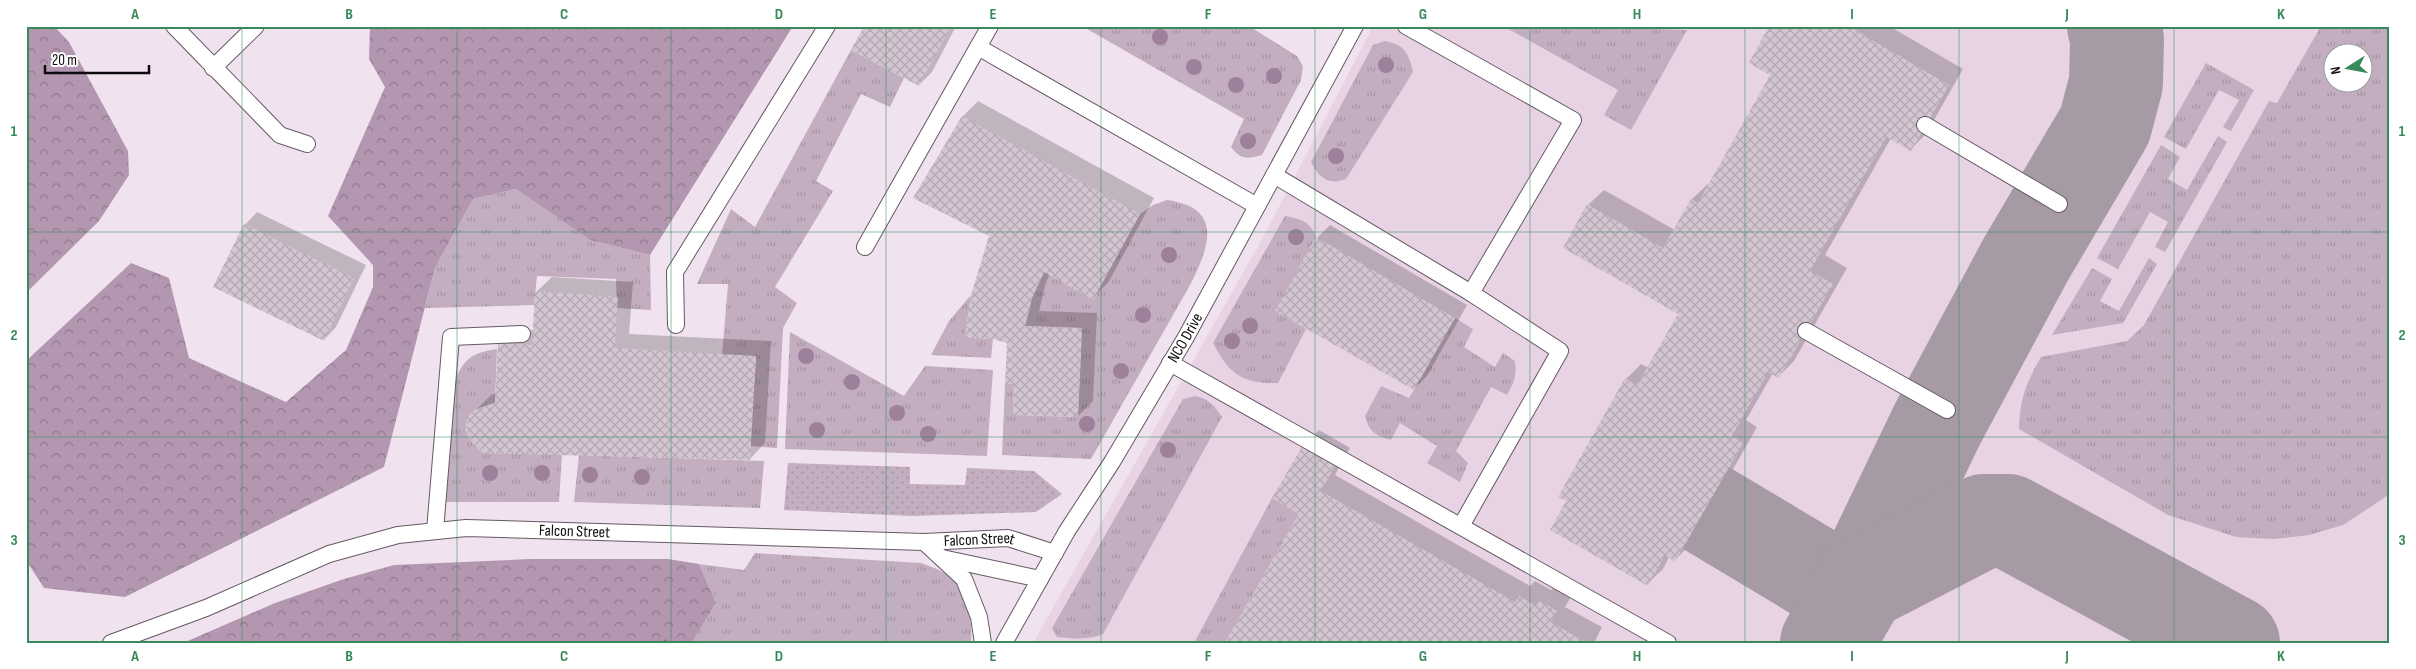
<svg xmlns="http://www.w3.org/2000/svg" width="2416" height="669" viewBox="0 0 2416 669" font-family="'Sofia Sans Condensed',sans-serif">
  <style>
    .built { fill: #e8d3e5; fill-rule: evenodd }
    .grass { fill: url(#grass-tufts); fill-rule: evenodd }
    .forest { fill: url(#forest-crowns) }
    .garden { fill: url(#garden-dots) }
    .shadow { fill: #0003 }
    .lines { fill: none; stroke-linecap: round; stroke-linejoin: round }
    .taxiway { stroke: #a69ba5; stroke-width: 94 }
    .building { fill: url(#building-cross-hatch) }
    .lane-casing { stroke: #655964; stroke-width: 18 }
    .lane { stroke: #fff; stroke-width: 16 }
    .tree { fill: #9d819b }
    .grid { fill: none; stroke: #398a5b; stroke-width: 1; stroke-opacity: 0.55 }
    .labels { text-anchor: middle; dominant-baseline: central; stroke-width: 4; stroke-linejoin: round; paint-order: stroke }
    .street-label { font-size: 16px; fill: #0f0a0e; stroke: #fff }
    .neatline { fill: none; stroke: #398a5b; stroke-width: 2 }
    .grid-label { font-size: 16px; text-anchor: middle; font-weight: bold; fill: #398a5b }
  </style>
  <defs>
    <pattern id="grass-tufts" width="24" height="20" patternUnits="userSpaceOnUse" patternTransform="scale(1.25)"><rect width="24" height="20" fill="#c3adc0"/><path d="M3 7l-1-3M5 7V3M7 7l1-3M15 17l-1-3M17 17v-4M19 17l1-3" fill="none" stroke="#a694a4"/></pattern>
    <pattern id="forest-crowns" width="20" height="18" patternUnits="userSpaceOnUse" patternTransform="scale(1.25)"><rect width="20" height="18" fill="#b397b0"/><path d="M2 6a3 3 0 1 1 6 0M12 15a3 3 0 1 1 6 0" fill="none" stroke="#90798e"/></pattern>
    <pattern id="garden-dots" width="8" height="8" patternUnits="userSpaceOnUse" patternTransform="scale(1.25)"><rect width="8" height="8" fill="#c3adc0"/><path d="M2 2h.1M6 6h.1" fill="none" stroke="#a694a4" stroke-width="1.8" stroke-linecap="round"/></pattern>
    <pattern id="building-cross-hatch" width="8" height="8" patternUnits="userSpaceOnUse" patternTransform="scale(1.25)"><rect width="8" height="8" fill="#d3c5d1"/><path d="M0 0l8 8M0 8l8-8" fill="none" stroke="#b4a8b2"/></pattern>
  </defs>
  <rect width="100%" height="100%" fill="#f1e2ef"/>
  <path class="built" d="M1373 26H2390V643H1033L1265 234ZM2334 52H2364V82H2334Z"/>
  <g class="grass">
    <path d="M1082 26H1249L1297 56 1303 66 1301 80 1262 155C1247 159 1241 160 1231 147L1244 119Z"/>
    <path d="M1503 26H1644L1654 29 1687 30 1631 130 1604 115 1618 90Z"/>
    <path d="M2321 26H2390V494L2343 525 2309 535 2274 539 2236 537 2168 515 2019 429C2020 398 2026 383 2041 357L2127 341 2144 325 2269 101 2277 103ZM2334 52H2364V82H2334Z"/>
    <path d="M1385 41C1405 45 1408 52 1413 72L1346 179C1329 186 1318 177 1311 162L1373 45Z"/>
    <path d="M851 50 904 78 890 107 861 94 816 181 833 191 775 287 797 303 783 328 777 448 750 446 756 356H722L728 284H697L731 209 755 227Z"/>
    <path d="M2206 63 2254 90 2231 131 2223 127 2239 100 2219 90 2186 149 2164 137Z"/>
    <path d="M2218 136 2227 142 2165 252 2155 247 2168 222 2150 212 2118 269 2097 258 2161 145 2180 157 2168 179 2187 190Z"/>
    <path d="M516 189 590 240 650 255 651 310 617 308 616 279 537 276 534 305 425 308 435 268 473 199Z"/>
    <path d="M1167 200C1226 208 1208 250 1189 287L1091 459 1002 455 1005 384H1014L1013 415 1078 417 1082 328 1025 326 1032 298 1044 272 1093 299 1140 214 1153 205Z"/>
    <path d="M1285 216C1301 219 1310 221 1316 237L1276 311 1306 329 1278 383C1242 384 1229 374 1213 343Z"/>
    <path d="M2149 258 2157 264 2123 323 2052 335 2092 268 2112 279 2100 301 2119 311Z"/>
    <path d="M971 295 965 337 993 339 991 358 931 355 949 321Z"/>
    <path d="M1455 318 1473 329 1464 347 1495 367 1503 353 1515 361C1517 375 1514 383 1507 395L1491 387 1456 451 1468 463 1460 482 1427 463 1437 446 1400 423 1391 440C1375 435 1369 432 1365 416L1381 386 1409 398Z"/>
    <path d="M790 332 904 396 925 366 993 370 987 456 785 449Z"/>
    <path d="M497 349 495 403C461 410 456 433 484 453L562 454 559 502H446L455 380C465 357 473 353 497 349Z"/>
    <path d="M1195 396C1209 399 1214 405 1222 417L1103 634C1087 640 1074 639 1057 637L1052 628 1183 399Z"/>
    <path d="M579 455 764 461 760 508 574 502Z"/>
    <path d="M1272 498 1299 514 1225 643H1194Z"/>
    <path d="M755 553 921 563C928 566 936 568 943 572 967 585 973 619 971 643H687L693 641 716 603 699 564 744 570Z"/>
  </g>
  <g class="forest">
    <path d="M26 26H54L69 42 128 151 129 175 99 221 26 293Z"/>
    <path d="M370 26H793L650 255 590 240 516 189 473 199 435 268 384 467 125 597 44 588 26 560V361L131 263 169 278 189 358 286 402 346 350 373 287V265L328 216 385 87 369 59Z"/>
    <path d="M531 559H668L699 564 716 603 693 641 687 643H183L275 603 344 579 394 565Z"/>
  </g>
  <path class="garden" d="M788 463 910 467V484L965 485 967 468 1034 471 1062 494 1036 512 912 516 784 510Z"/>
  <g class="shadow">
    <path d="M865 26H956L932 72 919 85Z"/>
    <path d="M1771 26H1889L1963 69 1926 134 1911 149 1891 138 1825 255 1847 268 1794 361 1779 376 1773 373 1746 420 1757 427 1690 545 1675 560 1669 557 1663 569 1647 584 1568 501 1626 379 1641 364 1649 368 1680 313 1588 205 1604 190 1675 230 1692 199 1708 184 1709 185 1772 75Z"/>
    <path d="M978 101 1154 198 1108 283 1092 298 1050 274 1046 282 1039 311 1097 313 1093 401 1078 416 1015 383 991 236 915 198 963 116Z"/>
    <path d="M257 212 366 265 336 327 324 340 245 225Z"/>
    <path d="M1330 225 1467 305 1427 376 1414 389 1317 238Z"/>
    <path d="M552 277 633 282 629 334 771 341 765 443 750 459 468 418 491 395 496 393 499 344 514 329 534 330 536 292Z"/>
    <path d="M1319 430 1350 448 1335 475 1530 586 1535 581 1551 590 1555 586 1572 595 1565 607 1602 627 1594 643H1226L1301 513 1304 446Z"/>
    <path d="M665 639 671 643H661Z"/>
  </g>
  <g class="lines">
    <g class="taxiway">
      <path d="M1706 508 1853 596"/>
      <path d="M1860 585 1937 425 2026 259 2105 125 2116 83 2117 39 2114 26"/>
      <path d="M1827 643 1860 585 1984 521H2008L2233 643"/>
    </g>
  </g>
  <g class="building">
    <path d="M864 26H951L919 86 851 50Z"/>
    <path d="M1769 26H1848L1949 85 1911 151 1886 137 1810 271 1833 284 1779 378 1768 372 1732 436 1743 443 1675 562 1665 555 1648 586 1550 530 1566 501 1558 497 1625 378 1637 385 1678 314 1563 248 1587 204 1663 248 1691 199 1698 203 1770 75 1749 63Z"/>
    <path d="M962 116 1140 214 1093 300 1044 272 1032 298 1025 326 1082 328 1078 417 1013 415 1014 384H1005L1007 343 993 339 965 338 971 295 989 236 913 198Z"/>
    <path d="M244 224 354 278 324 341 213 287Z"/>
    <path d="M1316 237 1455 318 1414 390 1275 311Z"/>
    <path d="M535 291 618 297 615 348 756 356 750 460 484 453 476 446 469 438 466 429 467 418 474 410 495 403 498 343 532 345Z"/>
    <path d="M1303 445 1336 464 1321 491 1515 602 1519 596 1536 606 1539 600 1557 611 1551 622 1587 643H1225L1299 514 1272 498Z"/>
  </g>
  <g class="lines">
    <defs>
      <g id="lane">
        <path d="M174 26 280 135 307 144"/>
        <path d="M990 26 978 47 1257 206"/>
        <path d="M213 68 256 26"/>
        <path d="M1925 125 2059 204"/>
        <path d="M1274 175 1471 293 1573 120 1406 26"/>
        <path d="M865 247 978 47"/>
        <path d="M676 325 675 272 827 26"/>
        <path d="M1806 331 1947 410"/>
        <path d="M1170 363 1668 643"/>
        <path d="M1461 526 1560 351 1471 293"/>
        <path d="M435 531 451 337 522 334"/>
        <path d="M924 542 964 579 979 617 983 643"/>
        <path d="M942 558 1040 579"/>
        <path id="s1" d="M111 643 206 608 329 554 398 535 466 528 924 542 1008 538 1055 553"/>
        <path id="s2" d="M1004 643 1067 531 1112 462 1186 337 1355 26"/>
      </g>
    </defs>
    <use href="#lane" class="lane-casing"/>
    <use href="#lane" class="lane"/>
  </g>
  <g class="tree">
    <circle cx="1160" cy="37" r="8"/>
    <circle cx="1386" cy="65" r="8"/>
    <circle cx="1194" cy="67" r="8"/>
    <circle cx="1274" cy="76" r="8"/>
    <circle cx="1236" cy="85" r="8"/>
    <circle cx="1248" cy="141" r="8"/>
    <circle cx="1336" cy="156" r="8"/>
    <circle cx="1296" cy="237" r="8"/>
    <circle cx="1169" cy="255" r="8"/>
    <circle cx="1143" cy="315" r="8"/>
    <circle cx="1250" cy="326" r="8"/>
    <circle cx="1232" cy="341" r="8"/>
    <circle cx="806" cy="356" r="8"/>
    <circle cx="1121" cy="371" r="8"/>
    <circle cx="852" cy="382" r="8"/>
    <circle cx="897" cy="413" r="8"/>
    <circle cx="1087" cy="424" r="8"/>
    <circle cx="817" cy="430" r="8"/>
    <circle cx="928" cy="434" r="8"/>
    <circle cx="1168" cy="450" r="8"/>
    <circle cx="490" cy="473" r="8"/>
    <circle cx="542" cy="473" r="8"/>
    <circle cx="590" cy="475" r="8"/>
    <circle cx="642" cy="477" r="8"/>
  </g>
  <path class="grid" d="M242 26V643M457 26V643M671 26V643M886 26V643M1101 26V643M1315 26V643M1530 26V643M1745 26V643M1959 26V643M2174 26V643M26 232H2390M26 437H2390"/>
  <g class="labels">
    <g class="street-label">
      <text stroke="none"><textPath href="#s2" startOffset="355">NCO Drive</textPath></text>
      <text stroke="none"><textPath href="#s1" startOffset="484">Falcon Street</textPath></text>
      <text stroke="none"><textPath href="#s1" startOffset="889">Falcon Street</textPath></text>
    </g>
  </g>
  <rect width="2416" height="669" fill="none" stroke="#ffffff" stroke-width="55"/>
  <g transform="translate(2348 68) rotate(259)"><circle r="24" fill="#ffffff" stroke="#9f9d9f"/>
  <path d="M0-4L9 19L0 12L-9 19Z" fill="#398a5b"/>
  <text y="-8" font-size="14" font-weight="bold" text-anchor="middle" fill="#0f0a0e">N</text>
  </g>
  <path d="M45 65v8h104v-8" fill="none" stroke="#0f0a0e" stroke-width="2.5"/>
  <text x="52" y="65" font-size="15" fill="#0f0a0e" stroke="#ffffff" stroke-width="4" paint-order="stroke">20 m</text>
  <rect x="28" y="28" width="2360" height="614" class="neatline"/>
  <g class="grid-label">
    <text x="135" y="19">A</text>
    <text x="349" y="19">B</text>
    <text x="564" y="19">C</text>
    <text x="779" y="19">D</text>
    <text x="993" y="19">E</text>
    <text x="1208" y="19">F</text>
    <text x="1423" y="19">G</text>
    <text x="1637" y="19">H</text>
    <text x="1852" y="19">I</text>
    <text x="2067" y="19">J</text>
    <text x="2281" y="19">K</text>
    <text x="14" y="136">1</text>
    <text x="2402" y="136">1</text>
    <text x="14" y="340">2</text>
    <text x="2402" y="340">2</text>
    <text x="14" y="545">3</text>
    <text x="2402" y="545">3</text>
    <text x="135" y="661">A</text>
    <text x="349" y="661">B</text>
    <text x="564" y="661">C</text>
    <text x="779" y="661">D</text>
    <text x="993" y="661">E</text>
    <text x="1208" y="661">F</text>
    <text x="1423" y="661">G</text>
    <text x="1637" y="661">H</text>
    <text x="1852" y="661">I</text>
    <text x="2067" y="661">J</text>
    <text x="2281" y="661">K</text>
  </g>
</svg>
